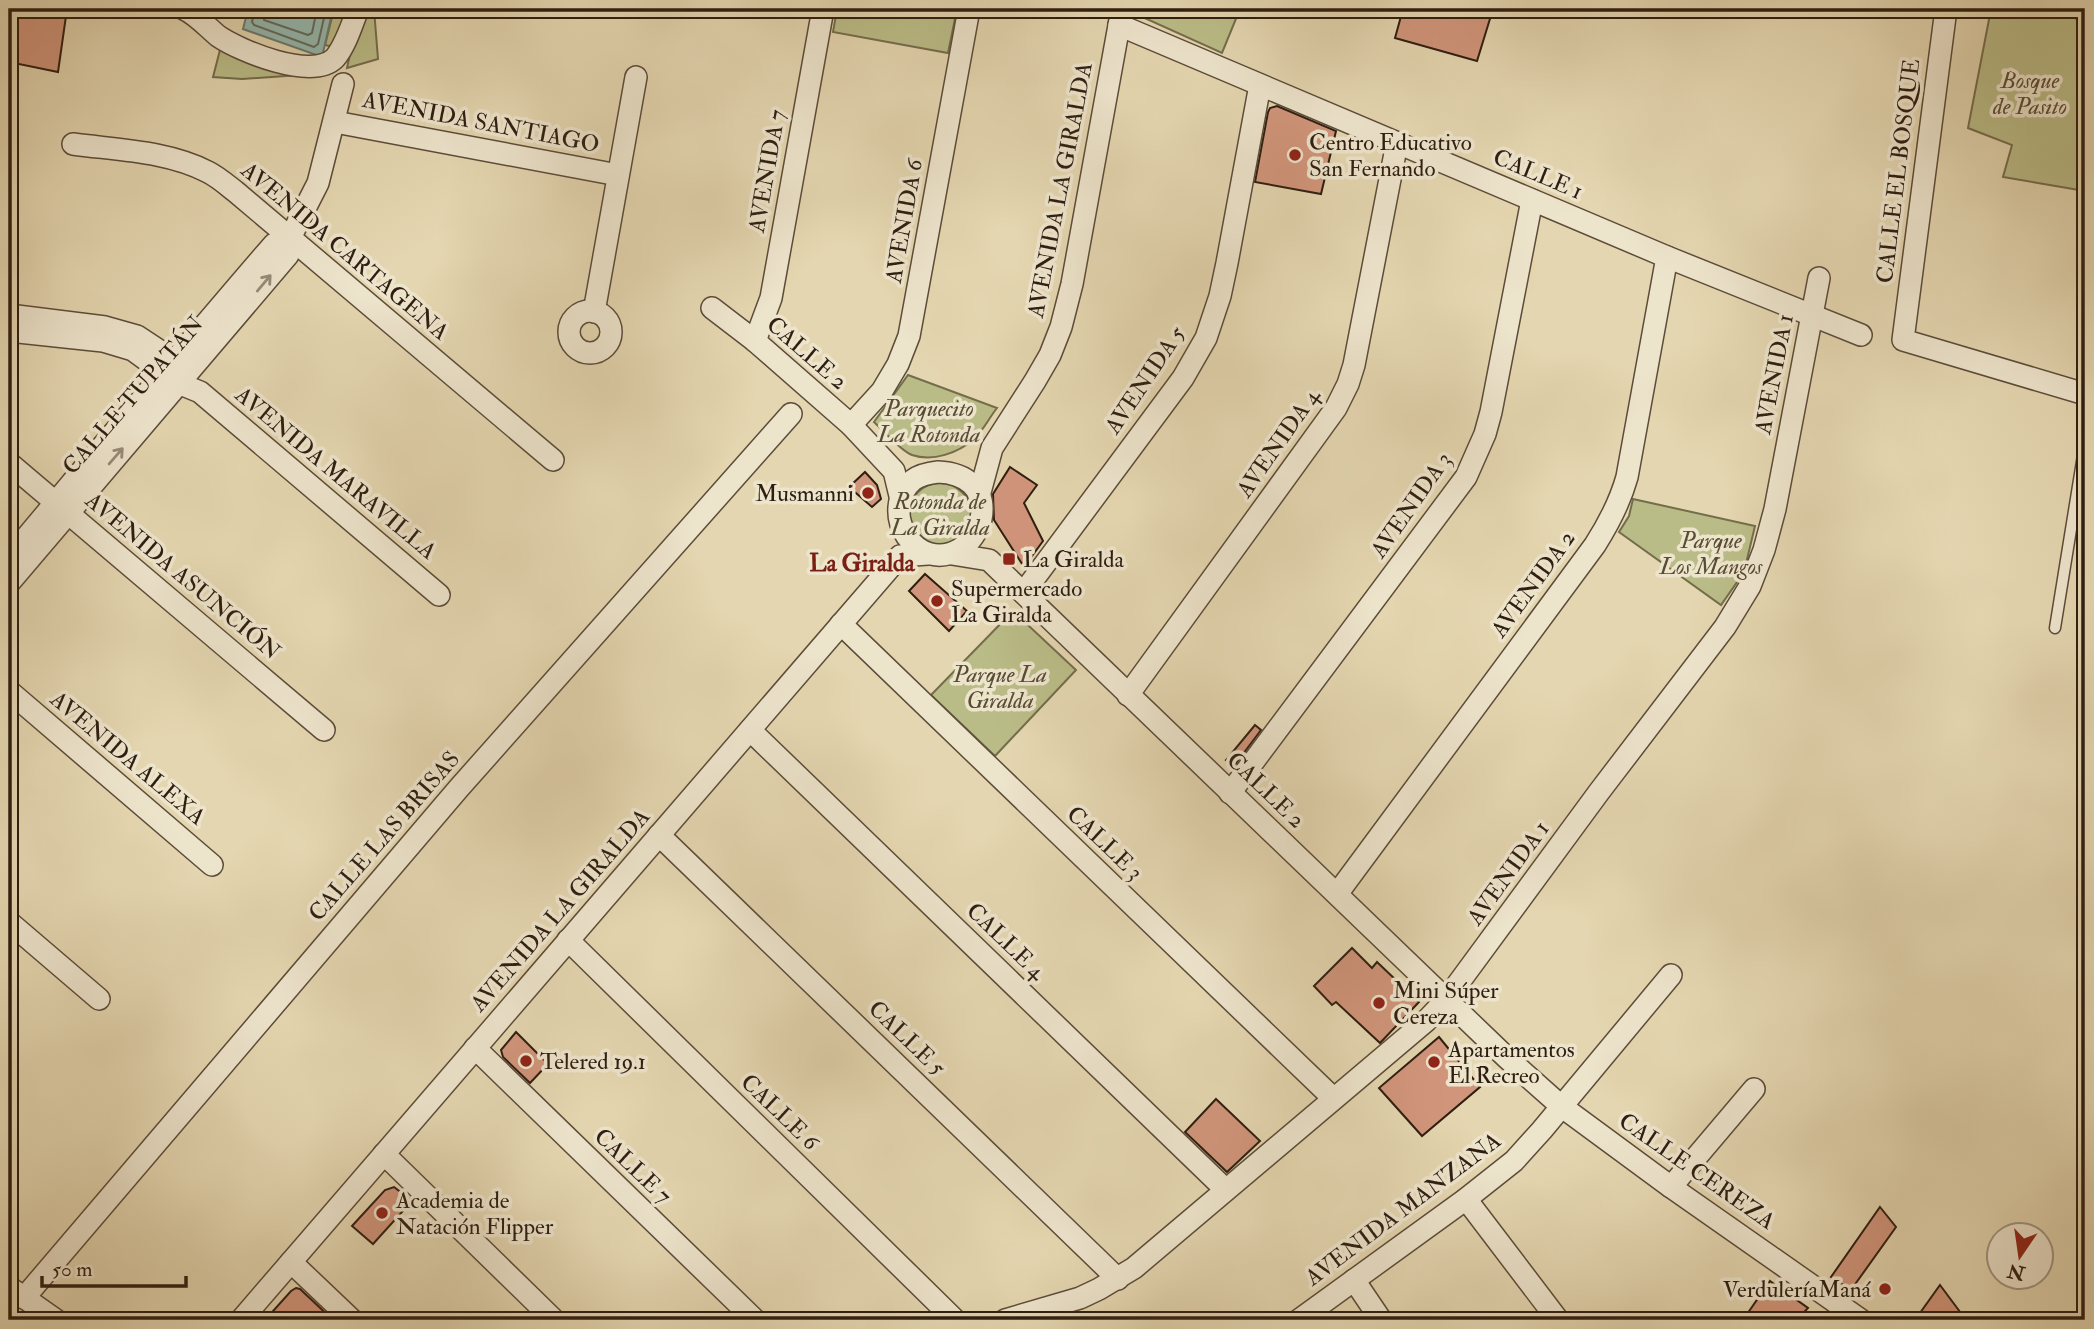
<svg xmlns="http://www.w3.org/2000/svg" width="2094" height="1329" viewBox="0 0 2094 1329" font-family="'IM FELL Double Pica',serif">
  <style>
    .green { fill: #babc87; stroke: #746d4c; stroke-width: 2 }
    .water { fill: #95b9af; stroke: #6c7b70; stroke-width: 2 }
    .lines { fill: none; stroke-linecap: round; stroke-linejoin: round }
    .shore { stroke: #626c60; stroke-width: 2 }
    .building { fill: #d1957b; stroke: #2e1e11; stroke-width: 2 }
    .service-casing { stroke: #5c4c39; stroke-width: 13 }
    .minor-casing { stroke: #5c4c39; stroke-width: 24 }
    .service { stroke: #ede4cc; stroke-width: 10 }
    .minor { stroke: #ede4cc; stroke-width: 21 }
    .oneway { stroke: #978b78 }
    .poi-dot { fill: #8f2418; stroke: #ede4cc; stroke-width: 2.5 }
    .labels { text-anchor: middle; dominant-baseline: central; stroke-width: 7; stroke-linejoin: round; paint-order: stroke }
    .park-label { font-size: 23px; font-style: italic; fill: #584d34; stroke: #ede4cc }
    .street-label { font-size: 23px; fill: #2e1e11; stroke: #ede4cc }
    .poi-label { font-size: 23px; fill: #2e1e11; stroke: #ede4cc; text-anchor: start }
    .neighbourhood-label { font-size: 24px; font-weight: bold; fill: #7a1f14; stroke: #ede4cc }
  </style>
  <rect width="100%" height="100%" fill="#e4d6b0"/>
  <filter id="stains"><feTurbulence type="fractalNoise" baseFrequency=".00286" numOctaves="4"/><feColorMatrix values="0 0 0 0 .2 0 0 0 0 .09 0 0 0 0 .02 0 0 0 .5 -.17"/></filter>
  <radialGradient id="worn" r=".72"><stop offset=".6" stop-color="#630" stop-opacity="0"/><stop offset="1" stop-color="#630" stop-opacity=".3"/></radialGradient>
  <g class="green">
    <path d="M334 9H353L336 42 329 46 325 45Z"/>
    <path d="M365 9H374L378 59 347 68 355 31Z"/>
    <path d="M837 9H957L948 53 833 32Z"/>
    <path d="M1142 9H1240L1222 53 1140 16Z"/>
    <path d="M1991 9H2059L2085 24V191L2003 177 2012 145 1968 128Z"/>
    <path d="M221 46 300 75 242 79 213 77Z"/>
    <path d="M908 375 997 408C989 418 983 431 974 439 958 453 933 462 912 455 901 451 883 430 874 422Z"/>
    <circle cx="940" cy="514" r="31"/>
    <path d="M1633 499 1755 526 1744 572 1721 605 1619 532 1629 516Z"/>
    <path d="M1013 611 1076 670 995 756 931 695Z"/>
  </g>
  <path class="water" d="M248 9H333L322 57 243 29Z"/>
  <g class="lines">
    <g class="shore">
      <path d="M255 9 252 22 254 25 314 47 318 44 326 9"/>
      <path d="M263 9 264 20 308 35 312 33 317 9"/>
    </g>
  </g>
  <g class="building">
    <path d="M15 9H67L58 72 9 62V44Z"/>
    <path d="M1403 9H1493L1477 61 1395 38Z"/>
    <path d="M1277 106 1336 131 1321 194 1255 182 1268 112 1270 108Z"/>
    <path d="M1010 467 1037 485 1024 503 1043 541 1024 567 994 520 993 494Z"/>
    <path d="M865 472 877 485 881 499 872 507 849 487Z"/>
    <path d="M925 574 967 611 949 631 909 591Z"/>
    <path d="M1255 725 1261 730 1234 766 1226 760Z"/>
    <path d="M1352 948 1372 968 1377 962 1419 1002 1380 1043 1336 1002 1332 1005 1314 986Z"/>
    <path d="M516 1032 548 1064 530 1083 503 1057 501 1050Z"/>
    <path d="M1439 1037 1480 1087 1422 1136 1379 1088Z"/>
    <path d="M1216 1099 1260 1141 1227 1172 1185 1132Z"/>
    <path d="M394 1187 412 1201 373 1244 352 1226 385 1190Z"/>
    <path d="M1880 1207 1896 1227 1851 1290 1831 1277Z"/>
    <path d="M1770 1281 1808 1308 1797 1320H1743Z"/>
    <path d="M1940 1285 1966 1320H1915Z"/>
    <path d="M296 1288 300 1289 333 1320H265L291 1291Z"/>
  </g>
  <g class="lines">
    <defs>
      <path id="service" d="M2055 628 2085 443"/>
      <g id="minor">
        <path d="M184 9C197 15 207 27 218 36 240 51 312 81 335 58 346 45 352 24 358 9"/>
        <path d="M1946 9 1903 340 2085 394"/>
        <path d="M1119 25 1667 257 1861 335"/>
        <path d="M335 122 618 175"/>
        <path d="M73 144C117 150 168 151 208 172 218 177 227 185 236 192L553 460"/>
        <path d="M712 308 755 341 851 425 894 471 901 500"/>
        <circle cx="590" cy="332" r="21"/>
        <path d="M594 312 636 77"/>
        <path d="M9 315 105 327 137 336 184 367"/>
        <path d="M9 331 103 341 133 350 178 383 200 392 439 595"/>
        <path d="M755 341 771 298 823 9"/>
        <path d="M851 425 882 391 898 364 909 336 969 9"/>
        <path d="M9 463 324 730"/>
        <path d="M938 472C965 473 987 488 981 519 978 531 970 543 960 549 916 575 877 511 913 480 920 475 929 473 938 472Z"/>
        <path d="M979 496 992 448 1035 381 1050 355 1061 327 1072 284 1122 9"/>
        <path d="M952 554 989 560 1507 1058 1561 1106 1671 1187 1861 1320"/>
        <path d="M9 558C97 453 184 348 274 244L290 238"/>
        <path d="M9 583 288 255 290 238 318 183 343 84"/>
        <path d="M1024 592 1183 378 1206 338 1220 296 1227 263 1260 85"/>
        <path d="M841 624 1333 1098"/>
        <path d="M9 691 212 865"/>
        <path d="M1128 695 1336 408 1348 384 1354 365 1397 143"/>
        <path d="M750 730 1225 1189"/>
        <path d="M1230 793 1466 477 1485 434 1491 412 1532 200"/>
        <path d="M659 835 1118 1279"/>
        <path d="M1337 894 1595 545C1609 523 1620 502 1627 477L1667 257"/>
        <path d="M9 922 99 999"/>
        <path d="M568 940 955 1320"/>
        <path d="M475 1048 755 1320"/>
        <path d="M384 1154 554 1320"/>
        <path d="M1671 1187 1754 1089"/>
        <path d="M1466 1199 1558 1320"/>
        <path d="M291 1262 352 1320"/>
        <path d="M1354 1280 1381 1320"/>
        <path d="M9 1287 56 1320"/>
        <path d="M24 1298 459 788 791 414"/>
        <path d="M241 1320 900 556 928 554"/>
        <path d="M1005 1320 1080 1298 1099 1289 1134 1268 1426 1021 1446 1000 1599 792 1725 627 1750 586 1764 550 1775 509 1819 278"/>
        <path d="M1299 1320 1466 1199 1514 1161 1542 1130 1671 975"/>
      </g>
    </defs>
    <use href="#service" class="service-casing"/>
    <use href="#minor" class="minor-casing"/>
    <use href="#service" class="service"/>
    <use href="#minor" class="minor"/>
  </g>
  <defs><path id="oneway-shaft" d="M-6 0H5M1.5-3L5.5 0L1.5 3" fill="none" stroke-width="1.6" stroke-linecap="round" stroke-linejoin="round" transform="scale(1.75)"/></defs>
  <g class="oneway">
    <use href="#oneway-shaft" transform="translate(264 283) rotate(-50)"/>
    <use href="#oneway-shaft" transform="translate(116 456) rotate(-49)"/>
  </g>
  <g class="poi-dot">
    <circle cx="1295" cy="155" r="7"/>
    <circle cx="868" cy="493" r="7"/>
    <rect x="1002" y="552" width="14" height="14" rx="3.5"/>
    <circle cx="937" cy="601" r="7"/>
    <circle cx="1379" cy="1003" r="7"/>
    <circle cx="526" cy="1061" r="7"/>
    <circle cx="1434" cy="1062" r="7"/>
    <circle cx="382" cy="1213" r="7"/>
    <circle cx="1885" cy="1289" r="7"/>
  </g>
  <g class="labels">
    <g class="park-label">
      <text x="2030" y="80">Bosque<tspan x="2030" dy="26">de Pasito</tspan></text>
      <text x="929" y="408">Parquecito<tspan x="929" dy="26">La Rotonda</tspan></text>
      <text x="940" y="501">Rotonda de<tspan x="940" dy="26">La Giralda</tspan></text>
      <text x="1711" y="540">Parque<tspan x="1711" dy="26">Los Mangos</tspan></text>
      <text x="1000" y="674">Parque La<tspan x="1000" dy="26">Giralda</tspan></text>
    </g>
    <g class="street-label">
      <text transform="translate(481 122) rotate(11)">AVENIDA SANTIAGO</text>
      <text transform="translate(767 171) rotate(-80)">AVENIDA 7</text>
      <text transform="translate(1898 171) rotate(-83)">CALLE EL BOSQUE</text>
      <text transform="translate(1538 174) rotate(23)">CALLE 1</text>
      <text transform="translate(1060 190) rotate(-79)">AVENIDA LA GIRALDA</text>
      <text transform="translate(904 221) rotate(-80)">AVENIDA 6</text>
      <text transform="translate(345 251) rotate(40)">AVENIDA CARTAGENA</text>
      <text transform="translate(807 353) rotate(41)">CALLE 2</text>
      <text transform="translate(1774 374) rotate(-79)">AVENIDA 1</text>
      <text transform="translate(1145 380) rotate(-56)">AVENIDA 5</text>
      <text transform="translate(133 395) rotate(-49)">CALLE TUPATÁN</text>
      <text transform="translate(1278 443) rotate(-55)">AVENIDA 4</text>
      <text transform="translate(336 473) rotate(40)">AVENIDA MARAVILLA</text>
      <text transform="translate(1411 505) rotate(-55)">AVENIDA 3</text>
      <text transform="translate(183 576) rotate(40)">AVENIDA ASUNCIÓN</text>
      <text transform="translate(1533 584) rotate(-54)">AVENIDA 2</text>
      <text transform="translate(128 758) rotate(40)">AVENIDA ALEXA</text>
      <text transform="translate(1266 790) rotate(44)">CALLE 2</text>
      <text transform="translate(384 836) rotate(-49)">CALLE LAS BRISAS</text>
      <text transform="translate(1105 843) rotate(44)">CALLE 3</text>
      <text transform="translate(1508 873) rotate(-54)">AVENIDA 1</text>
      <text transform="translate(560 910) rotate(-49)">AVENIDA LA GIRALDA</text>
      <text transform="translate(1006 941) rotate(44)">CALLE 4</text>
      <text transform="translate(907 1038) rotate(44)">CALLE 5</text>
      <text transform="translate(780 1112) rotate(44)">CALLE 6</text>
      <text transform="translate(633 1166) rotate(44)">CALLE 7</text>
      <text transform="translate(1697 1171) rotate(35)">CALLE CEREZA</text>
      <text transform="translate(1403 1209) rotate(-37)">AVENIDA MANZANA</text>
    </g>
    <g class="poi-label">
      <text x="1309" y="142">Centro Educativo<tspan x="1309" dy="26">San Fernando</tspan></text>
      <text x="854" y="493" text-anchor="end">Musmanni</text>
      <text x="1023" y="559">La Giralda</text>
      <text x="951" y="588">Supermercado<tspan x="951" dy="26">La Giralda</tspan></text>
      <text x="1393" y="990">Mini Súper<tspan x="1393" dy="26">Cereza</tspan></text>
      <text x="1448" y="1049">Apartamentos<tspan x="1448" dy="26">El Recreo</tspan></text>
      <text x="540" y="1061">Telered 19.1</text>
      <text x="396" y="1200">Academia de<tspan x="396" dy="26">Natación Flipper</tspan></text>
      <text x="1871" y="1289" text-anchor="end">VerduleríaManá</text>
    </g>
    <g class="neighbourhood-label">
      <text x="862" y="563">La Giralda</text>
    </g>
  </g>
  <rect width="2094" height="1329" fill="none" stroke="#e4d6b0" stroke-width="35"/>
  <rect x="10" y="10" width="2073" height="1308" fill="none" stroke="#2e1e11" stroke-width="3.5"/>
  <rect x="18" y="18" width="2059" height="1294" fill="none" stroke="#2e1e11" stroke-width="2"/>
  <g transform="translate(2020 1256) rotate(193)"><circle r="33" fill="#ede4cc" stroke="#a19581" stroke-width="2"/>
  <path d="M0-5L12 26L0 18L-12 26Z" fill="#8f2418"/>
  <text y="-10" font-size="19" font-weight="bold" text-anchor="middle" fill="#2e1e11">N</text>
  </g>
  <path d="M42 1276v10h144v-10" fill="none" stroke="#2e1e11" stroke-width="3.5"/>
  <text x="52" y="1276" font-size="21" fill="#2e1e11" stroke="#ede4cc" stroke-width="5" paint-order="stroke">50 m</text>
  <rect width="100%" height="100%" filter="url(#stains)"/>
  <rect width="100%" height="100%" fill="url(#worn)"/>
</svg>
